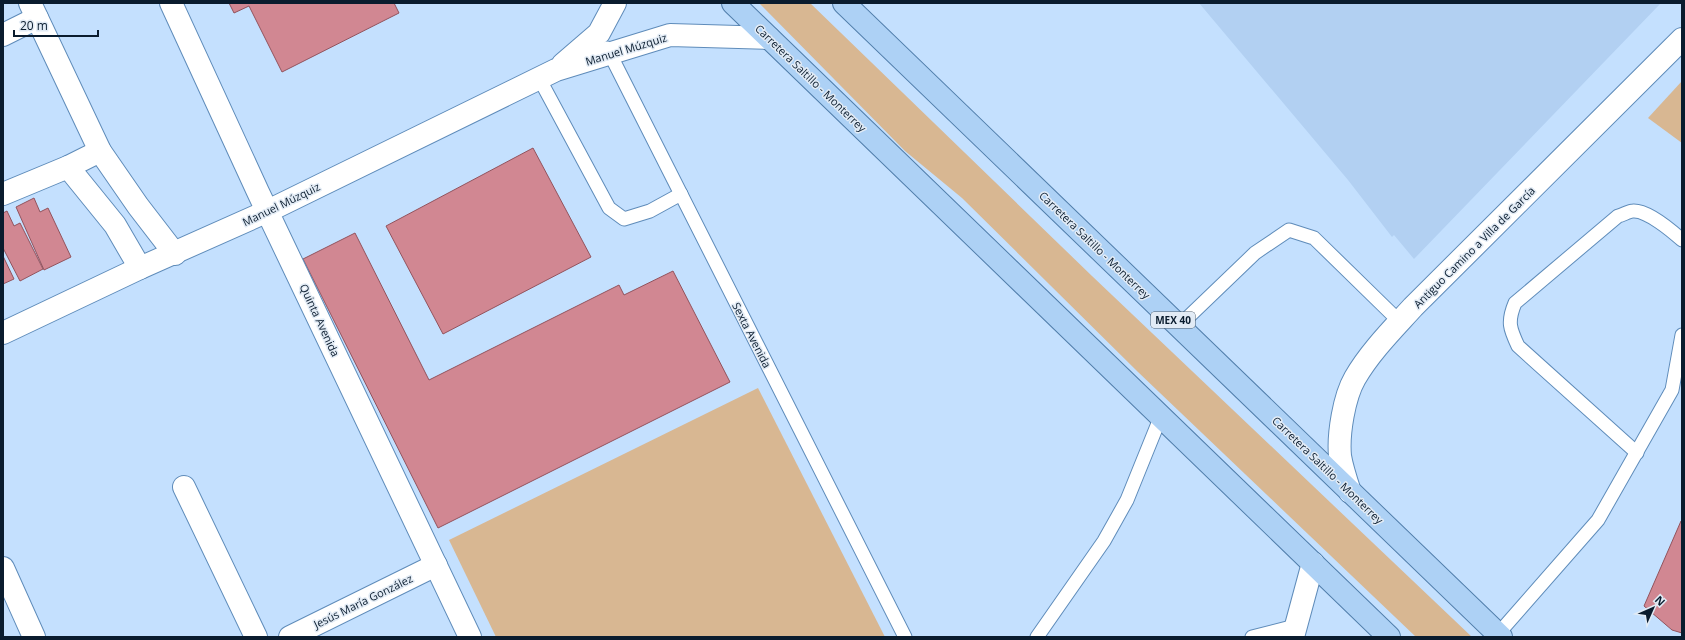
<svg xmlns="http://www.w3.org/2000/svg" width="1685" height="640" viewBox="0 0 1685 640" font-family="'Open Sans',sans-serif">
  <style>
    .built { fill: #b2d0f2 }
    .green { fill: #d8b792 }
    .building { fill: #d18792; stroke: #92535d }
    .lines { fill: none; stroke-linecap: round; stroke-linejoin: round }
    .lane-casing { stroke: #5f8cba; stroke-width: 15 }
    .street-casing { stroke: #5f8cba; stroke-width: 24 }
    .secondary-casing { stroke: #5f8cba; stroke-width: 24 }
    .primary-casing { stroke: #517eab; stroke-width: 24 }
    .lane { stroke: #fff; stroke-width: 13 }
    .street { stroke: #fff; stroke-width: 22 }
    .secondary { stroke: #fff; stroke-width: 22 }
    .primary { stroke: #add1f5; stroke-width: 22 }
    .labels { text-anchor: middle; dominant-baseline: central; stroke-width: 3; stroke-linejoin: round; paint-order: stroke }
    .shield { fill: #e2ebf5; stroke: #4b5a6a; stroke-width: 1 }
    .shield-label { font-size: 10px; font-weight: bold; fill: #0a1c2e }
    .street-label { font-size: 11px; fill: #0a1c2e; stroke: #e2ebf5 }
  </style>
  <rect width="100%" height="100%" fill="#c4e0fe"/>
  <path class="built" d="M1199 3H1661L1414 259 1394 235 1392 237 1348 180Z"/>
  <g class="green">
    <path d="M759 3H810L1092 276 1472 637H1416L1138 372 962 198 905 151Z"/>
    <path d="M1682 81V143L1648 118Z"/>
    <path d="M758 388 885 637H496L449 540Z"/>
  </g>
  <g class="building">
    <path d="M229 3H394L399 13 282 72 249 6 234 13Z"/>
    <path d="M533 148 591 257 443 334 386 226Z"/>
    <path d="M34 198 40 212 48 208 71 257 44 270 16 207Z"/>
    <path d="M7 211 14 226 20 223 43 269 20 281 3 248V213Z"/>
    <path d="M355 233 429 380 619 285 624 295 673 271 730 382 438 528 303 259Z"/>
    <path d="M3 256 14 279 3 284Z"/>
    <path d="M1681 521 1682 522V633L1672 630 1644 606Z"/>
  </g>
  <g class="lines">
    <defs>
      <g id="lane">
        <path d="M607 48 905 637"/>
        <path d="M539 78 609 208 624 219 650 211 681 194"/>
        <path d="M1179 326 1255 253 1289 230 1314 238 1400 322"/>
        <path d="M1637 453 1518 346C1510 329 1507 322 1515 303L1618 216C1623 215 1629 211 1633 211 1647 210 1672 231 1682 240"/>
        <path d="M1498 634 1598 520 1672 390 1682 335"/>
        <path d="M1037 637 1104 541 1127 500 1161 416"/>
        <path d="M1252 637 1295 626"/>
      </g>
      <g id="street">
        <path d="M30 3 100 151 138 206 175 254"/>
        <path d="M171 3 258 192 470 637"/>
        <path d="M3 35 37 18"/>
        <path d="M563 64 599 33 615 3"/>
        <path d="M68 167 115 225 140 268"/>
        <path d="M3 194 68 167 100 151"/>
        <path d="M3 333 140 268 268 211 556 70 670 35 769 38"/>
        <path d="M184 487 256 637"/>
        <path d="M3 568 34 637"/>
        <path d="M290 637 436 565"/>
        <path d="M1293 637 1313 563"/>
      </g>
      <path id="secondary" d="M1350 492C1346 480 1342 468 1340 456 1338 434 1344 397 1355 378 1370 352 1393 329 1413 307L1682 39"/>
      <g id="primary">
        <path d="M733 3 1389 637"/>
        <path d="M844 3 1501 637"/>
      </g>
    </defs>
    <use href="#lane" class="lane-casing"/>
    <use href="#street" class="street-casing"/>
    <use href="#secondary" class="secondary-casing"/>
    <use href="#primary" class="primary-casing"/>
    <use href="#lane" class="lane"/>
    <use href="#street" class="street"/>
    <use href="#secondary" class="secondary"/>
    <use href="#primary" class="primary"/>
  </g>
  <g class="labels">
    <rect class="shield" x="1151" y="312" width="44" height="16" rx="3"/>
    <g class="shield-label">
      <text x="1173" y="320">MEX 40</text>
    </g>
    <g class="street-label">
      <text transform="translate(626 49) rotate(-17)">Manuel Múzquiz</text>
      <text transform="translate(811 78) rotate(44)">Carretera Saltillo - Monterrey</text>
      <text transform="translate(281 204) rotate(-26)">Manuel Múzquiz</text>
      <text transform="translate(1095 245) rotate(44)">Carretera Saltillo - Monterrey</text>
      <text transform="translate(1474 247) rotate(-45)">Antiguo Camino a Villa de García</text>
      <text transform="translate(320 320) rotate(65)">Quinta Avenida</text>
      <text transform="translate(752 335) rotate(63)">Sexta Avenida</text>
      <text transform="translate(1328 470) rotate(44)">Carretera Saltillo - Monterrey</text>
      <text transform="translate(363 601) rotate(-26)">Jesús María González</text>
    </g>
  </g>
  <rect width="1685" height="640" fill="none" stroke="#0a1c2e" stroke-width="8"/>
  <g transform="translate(1653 608) rotate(45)" stroke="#e2ebf5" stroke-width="3" paint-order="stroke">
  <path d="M0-3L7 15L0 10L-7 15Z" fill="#0a1c2e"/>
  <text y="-6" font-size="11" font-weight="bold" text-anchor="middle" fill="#0a1c2e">N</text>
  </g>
  <path d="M14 30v6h84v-6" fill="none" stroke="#0a1c2e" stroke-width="2"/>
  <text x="20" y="30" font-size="12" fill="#0a1c2e" stroke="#e2ebf5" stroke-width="3" paint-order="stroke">20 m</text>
</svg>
